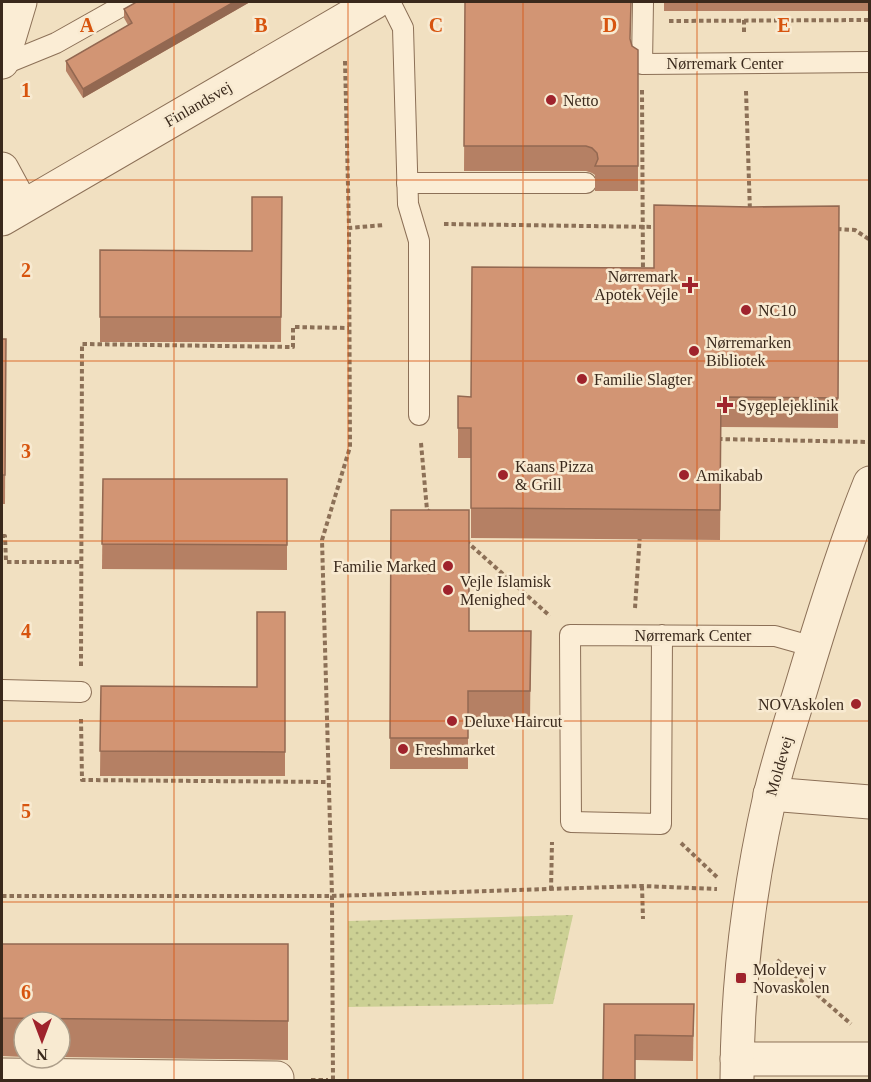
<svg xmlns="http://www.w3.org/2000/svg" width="871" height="1082" viewBox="0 0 871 1082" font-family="'Times New Roman',serif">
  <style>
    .park { fill: url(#park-dots) }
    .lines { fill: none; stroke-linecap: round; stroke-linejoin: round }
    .lane-casing { stroke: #8c7057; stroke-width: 22 }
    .street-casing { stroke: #8c7057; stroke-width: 35 }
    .path { stroke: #8c7057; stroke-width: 4; stroke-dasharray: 4.5 3; stroke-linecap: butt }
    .lane { stroke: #fbedd5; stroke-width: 20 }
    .street { stroke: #fbedd5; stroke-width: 33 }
    .wall { fill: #b58064 }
    .shaded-wall { fill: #936851 }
    .building { fill: #d29574; stroke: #936851; stroke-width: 1.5 }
    .grid { fill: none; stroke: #d7540e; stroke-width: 1.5; stroke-opacity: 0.55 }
    .poi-dot { fill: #9f232c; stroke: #f8ead1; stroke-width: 2 }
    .labels { text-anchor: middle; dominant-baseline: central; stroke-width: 5; stroke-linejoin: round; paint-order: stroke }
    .street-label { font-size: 16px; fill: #3a291c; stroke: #f8ead1 }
    .poi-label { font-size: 16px; fill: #3a291c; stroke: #f8ead1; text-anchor: start }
    .grid-label { font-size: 20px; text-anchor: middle; font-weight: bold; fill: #d7540e; stroke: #f8ead1; stroke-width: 5; stroke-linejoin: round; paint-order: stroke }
  </style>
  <defs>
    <pattern id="park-dots" width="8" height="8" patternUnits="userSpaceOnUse" patternTransform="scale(1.5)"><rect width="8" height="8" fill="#ccd094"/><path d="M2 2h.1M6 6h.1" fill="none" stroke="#b0b37f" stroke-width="1.8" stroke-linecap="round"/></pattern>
  </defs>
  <rect width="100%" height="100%" fill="#f1e0c1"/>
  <path class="park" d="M573 915 553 1004 348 1007V921Z"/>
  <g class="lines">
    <defs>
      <g id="lane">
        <path d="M390 2 403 28 408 204 419 241V415"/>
        <path d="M643 2 642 64 870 62"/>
        <path d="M2 65 56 43 129 2"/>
        <path d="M407 183H586"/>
        <path d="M662 635 661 824 571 822 570 635 775 636 814 647"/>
        <path d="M2 690 81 692"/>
      </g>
      <g id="street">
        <path d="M2 62 20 2"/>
        <path d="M2 169 22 206"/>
        <path d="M2 219 375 2"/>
        <path d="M770 794 870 802"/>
        <path d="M737 1059H870"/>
        <path d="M2 1075 277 1078"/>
        <path d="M737 1080C737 985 749 889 770 796 779 757 792 719 803 682 823 615 844 547 870 483"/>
      </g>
    </defs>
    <use href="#lane" class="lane-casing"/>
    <use href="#street" class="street-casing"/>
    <g class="path">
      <path d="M744 20V35"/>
      <path d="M669 21 870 20"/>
      <path d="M345 61 349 228"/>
      <path d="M642 90 643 272"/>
      <path d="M746 91 750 212"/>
      <path d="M444 224 658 227"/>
      <path d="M837 229 855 230 870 240"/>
      <path d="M718 439 870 442"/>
      <path d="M421 443 427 510 430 512"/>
      <path d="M2 536H5L6 562H81"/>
      <path d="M466 541 550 616"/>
      <path d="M635 608 640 534"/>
      <path d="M81 666 82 344 293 347V327L349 328"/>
      <path d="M81 719 82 780 328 782"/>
      <path d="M681 843 719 879"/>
      <path d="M642 886 643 919"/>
      <path d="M551 890 552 842"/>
      <path d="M2 896H332L642 886 717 889"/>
      <path d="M777 960 851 1024"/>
      <path d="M311 1080H328"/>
      <path d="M333 1080 332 896 322 540 350 447 349 228 385 225"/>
    </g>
    <use href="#lane" class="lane"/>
    <use href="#street" class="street"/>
  </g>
  <g class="wall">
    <path d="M250 2 83 98 66 71V61L128 25 124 18V9L135 3Z"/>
    <path d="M465 2 630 40 632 46 638 50V191H595V175L592 173 586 171H464Z"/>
    <rect x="664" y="2" width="206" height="9"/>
    <path d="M282 197 281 342H100V250L252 251Z"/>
    <path d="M839 206 838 428 721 427 720 540 471 538V458H458V428L471 397 654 268 751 207Z"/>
    <path d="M2 339H6L5 504H2Z"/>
    <path d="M103 479H287V570L102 569Z"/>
    <path d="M391 510 469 631H531L530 722H468V769H390Z"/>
    <path d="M285 612V776H100L101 686 257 687Z"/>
    <path d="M2 944H288V1060L60 1057V1022H24V1057L2 1056Z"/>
    <path d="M604 1004H694L693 1061 635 1060Z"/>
  </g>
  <path class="shaded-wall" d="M234 2H250L83 98V89Z"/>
  <g class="building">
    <path d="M136 2H234L83 89 66 61 132 23 124 9 135 3Z"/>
    <path d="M465 2H631L630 39 632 46 638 50V166H595L598 159 597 153 592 148 586 146H464Z"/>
    <path d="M252 197H282L281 317H100V250L252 251Z"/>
    <path d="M654 205 751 207 839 206 838 398 721 397 720 510 471 508V428H458V396L471 397 472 267 654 268Z"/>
    <path d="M2 339H6L5 475H2Z"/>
    <path d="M103 479H287V545L102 544Z"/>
    <path d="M391 510H469V631H531L530 691H468V738H390Z"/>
    <path d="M257 612H285V752L100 751 101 686 257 687Z"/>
    <path d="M2 944H288V1021L2 1018Z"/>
    <path d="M604 1004H694L693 1036 635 1035V1080H603Z"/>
  </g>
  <path class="grid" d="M174 2V1080M348 2V1080M523 2V1080M697 2V1080M2 180H870M2 361H870M2 541H870M2 721H870M2 902H870"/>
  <g class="poi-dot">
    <circle cx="551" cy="100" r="6"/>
    <path d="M687 276h6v6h6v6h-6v6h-6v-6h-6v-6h6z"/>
    <circle cx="746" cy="310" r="6"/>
    <circle cx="694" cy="351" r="6"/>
    <circle cx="582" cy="379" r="6"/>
    <path d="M722 396h6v6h6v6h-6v6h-6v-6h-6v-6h6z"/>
    <circle cx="503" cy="475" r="6"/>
    <circle cx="684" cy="475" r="6"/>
    <circle cx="448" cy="566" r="6"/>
    <circle cx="448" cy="590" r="6"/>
    <circle cx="856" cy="704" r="6"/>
    <circle cx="452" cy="721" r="6"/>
    <circle cx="403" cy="749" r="6"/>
    <rect x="735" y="972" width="12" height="12" rx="3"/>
  </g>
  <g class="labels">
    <g class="street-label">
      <text x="725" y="63">Nørremark Center</text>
      <text transform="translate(198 104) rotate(-30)">Finlandsvej</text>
      <text x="693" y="635">Nørremark Center</text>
      <text transform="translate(779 766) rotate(-74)">Moldevej</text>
    </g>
    <g class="poi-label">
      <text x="563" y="100">Netto</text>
      <text x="678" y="276" text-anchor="end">Nørremark<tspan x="678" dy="18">Apotek Vejle</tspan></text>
      <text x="758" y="310">NC10</text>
      <text x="706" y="342">Nørremarken<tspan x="706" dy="18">Bibliotek</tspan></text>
      <text x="594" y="379">Familie Slagter</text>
      <text x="738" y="405">Sygeplejeklinik</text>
      <text x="515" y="466">Kaans Pizza<tspan x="515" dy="18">&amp; Grill</tspan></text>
      <text x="696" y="475">Amikabab</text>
      <text x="436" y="566" text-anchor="end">Familie Marked</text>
      <text x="460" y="581">Vejle Islamisk<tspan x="460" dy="18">Menighed</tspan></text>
      <text x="844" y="704" text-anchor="end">NOVAskolen</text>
      <text x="464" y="721">Deluxe Haircut</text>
      <text x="415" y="749">Freshmarket</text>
      <text x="753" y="969">Moldevej v<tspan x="753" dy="18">Novaskolen</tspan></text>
    </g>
  </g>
  <g class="grid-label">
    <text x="87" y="32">A</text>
    <text x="261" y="32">B</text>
    <text x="436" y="32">C</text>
    <text x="610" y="32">D</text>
    <text x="784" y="32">E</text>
    <text x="26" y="97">1</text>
    <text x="26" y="277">2</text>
    <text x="26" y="458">3</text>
    <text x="26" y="638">4</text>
    <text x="26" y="818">5</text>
    <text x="26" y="999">6</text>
  </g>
  <rect width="871" height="1082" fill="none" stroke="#3a291c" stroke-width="6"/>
  <g transform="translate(42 1040) rotate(180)"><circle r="28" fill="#f8ead1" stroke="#ac9d89" stroke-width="1.5"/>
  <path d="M0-4.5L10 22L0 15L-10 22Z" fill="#9f232c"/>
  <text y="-9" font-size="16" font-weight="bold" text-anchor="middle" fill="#3a291c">N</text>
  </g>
</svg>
